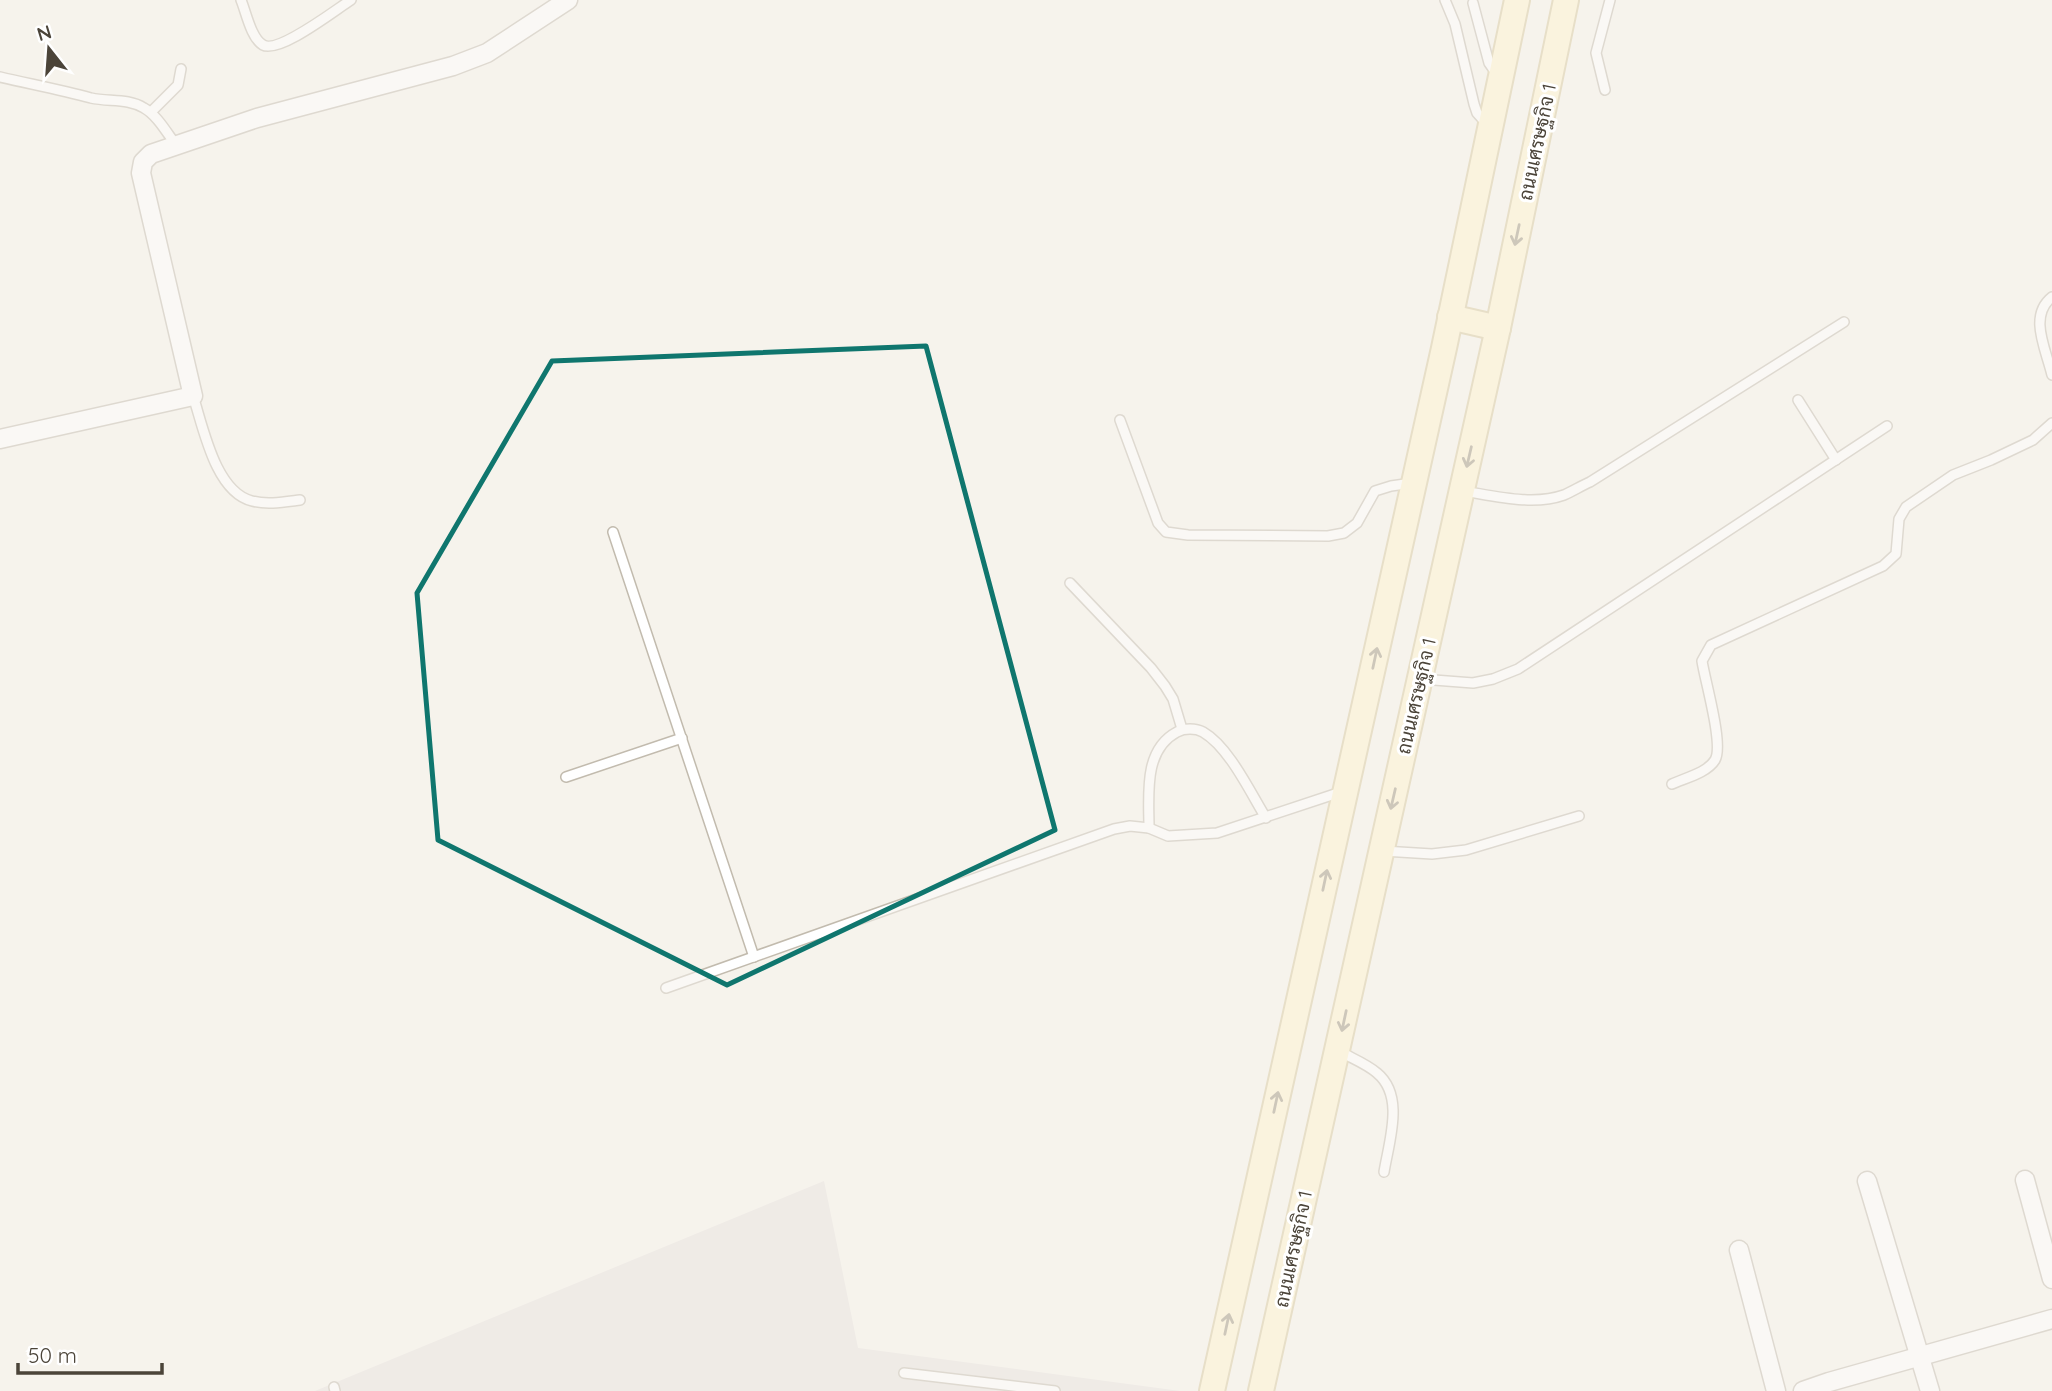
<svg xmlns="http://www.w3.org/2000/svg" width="2052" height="1391" viewBox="0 0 2052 1391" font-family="Quicksand,Sarabun,sans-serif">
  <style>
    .industrial { fill: #e6e2dd }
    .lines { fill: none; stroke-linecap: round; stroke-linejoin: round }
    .lane-casing { stroke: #c2bbae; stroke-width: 12 }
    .street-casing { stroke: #c2bbae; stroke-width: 21 }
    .secondary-casing { stroke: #d6c79b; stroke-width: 28 }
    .lane { stroke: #fff; stroke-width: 9 }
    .street { stroke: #fff; stroke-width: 18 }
    .secondary { stroke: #fff3cd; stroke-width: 24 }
    .oneway { stroke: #9c937c }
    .marked { fill: none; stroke: #0f766e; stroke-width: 5; stroke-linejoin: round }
    .labels { text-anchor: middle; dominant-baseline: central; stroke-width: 6; stroke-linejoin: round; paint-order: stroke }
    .street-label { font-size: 19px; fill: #4b4439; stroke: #fff }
  </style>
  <rect width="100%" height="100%" fill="#f6f3ec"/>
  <path class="industrial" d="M824 1181 858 1348 1180 1391H315Z"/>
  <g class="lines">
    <defs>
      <g id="lane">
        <path d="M241 0C246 12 251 38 263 45 279 54 335 10 351 0"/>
        <path d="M1445 0 1455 24 1474 104 1477 113 1486 123"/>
        <path d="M1473 3 1489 63 1496 73"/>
        <path d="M0 77C30 84 61 90 91 98 109 102 128 98 144 108 157 115 167 133 176 145"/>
        <path d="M1605 90 1596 53 1610 0"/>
        <path d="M151 112 178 85 181 69"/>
        <path d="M2052 297C2028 316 2046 349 2052 375"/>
        <path d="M193 396C203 426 215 492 252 501 267 505 284 502 300 500"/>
        <path d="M1798 400 1836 460"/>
        <path d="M1120 420 1158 523 1166 532 1188 535 1328 536 1344 533 1357 523 1375 491 1391 486 1412 483"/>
        <path d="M1463 491C1495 496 1533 506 1564 495 1573 491 1581 486 1590 482L1844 322"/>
        <path d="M613 532 754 957"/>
        <path d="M1070 583 1151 668 1165 686 1173 699 1182 729"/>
        <path d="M1421 679 1473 683 1493 679 1518 669 1887 426"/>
        <path d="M566 777 682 738"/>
        <path d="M1672 784C1685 778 1707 773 1715 760 1724 745 1705 681 1702 661L1711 645 1883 566 1896 554 1899 519 1906 507 1953 475 1991 460 2033 440 2052 423"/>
        <path d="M1149 828C1149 795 1143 750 1177 732 1184 728 1196 728 1203 732 1229 747 1250 792 1266 818"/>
        <path d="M1383 851 1432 854 1466 850 1579 816"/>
        <path d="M666 988 1114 829 1130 826 1149 828 1168 836 1217 833 1341 792"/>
        <path d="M1339 1051C1351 1058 1367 1064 1377 1073 1405 1096 1389 1141 1384 1172"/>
        <path d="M904 1373 1055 1391"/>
        <path d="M334 1387 335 1391"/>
      </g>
      <g id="street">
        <path d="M0 439 193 396 141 173 143 162 151 154 257 118 453 66 487 53 568 0"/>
        <path d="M2025 1180 2052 1279"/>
        <path d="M1867 1181 1930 1391"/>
        <path d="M1739 1250 1776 1391"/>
        <path d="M1803 1391 1829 1382 2052 1319"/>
      </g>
      <g id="secondary">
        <path d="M1450 317 1498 328"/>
        <path d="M1212 1391 1444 348 1517 0"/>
        <path d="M1261 1391 1498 328 1566 0"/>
      </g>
    </defs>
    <use href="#lane" class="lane-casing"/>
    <use href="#street" class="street-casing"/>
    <use href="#secondary" class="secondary-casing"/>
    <use href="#lane" class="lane"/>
    <use href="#street" class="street"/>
    <use href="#secondary" class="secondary"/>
  </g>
  <defs><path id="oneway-shaft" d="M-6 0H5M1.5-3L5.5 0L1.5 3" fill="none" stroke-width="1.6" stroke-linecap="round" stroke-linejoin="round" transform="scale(1.75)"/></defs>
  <g class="oneway">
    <use href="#oneway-shaft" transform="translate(1517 235) rotate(102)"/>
    <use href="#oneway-shaft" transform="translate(1469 457) rotate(103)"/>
    <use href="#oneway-shaft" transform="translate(1375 658) rotate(-78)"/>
    <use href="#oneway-shaft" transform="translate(1393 799) rotate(103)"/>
    <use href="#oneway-shaft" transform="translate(1325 880) rotate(-78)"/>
    <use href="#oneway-shaft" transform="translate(1344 1021) rotate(102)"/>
    <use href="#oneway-shaft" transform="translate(1276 1102) rotate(-78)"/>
    <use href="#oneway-shaft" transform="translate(1227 1324) rotate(-78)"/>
  </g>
  <path d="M0 0H2052V1391H0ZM926 346 1055 830 727 985 438 840 417 593 552 361Z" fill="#f6f3ec" fill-opacity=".55" fill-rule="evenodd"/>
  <path class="marked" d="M926 346 1055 830 727 985 438 840 417 593 552 361Z"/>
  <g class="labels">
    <g class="street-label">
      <text transform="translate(1537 142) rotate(-78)">ถนนเศรษฐกิจ 1</text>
      <text transform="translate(1416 696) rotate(-77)">ถนนเศรษฐกิจ 1</text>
      <text transform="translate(1293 1249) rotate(-78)">ถนนเศรษฐกิจ 1</text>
    </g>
  </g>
  <g transform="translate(49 49) rotate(343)" stroke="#ffffff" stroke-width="5" paint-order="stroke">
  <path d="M0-5L12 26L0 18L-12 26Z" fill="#4b4439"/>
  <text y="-10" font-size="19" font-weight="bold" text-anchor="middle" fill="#4b4439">N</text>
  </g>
  <path d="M18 1363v10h144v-10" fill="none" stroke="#4b4439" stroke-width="3.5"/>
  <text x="28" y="1363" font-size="21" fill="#4b4439" stroke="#ffffff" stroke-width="5" paint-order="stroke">50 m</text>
</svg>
